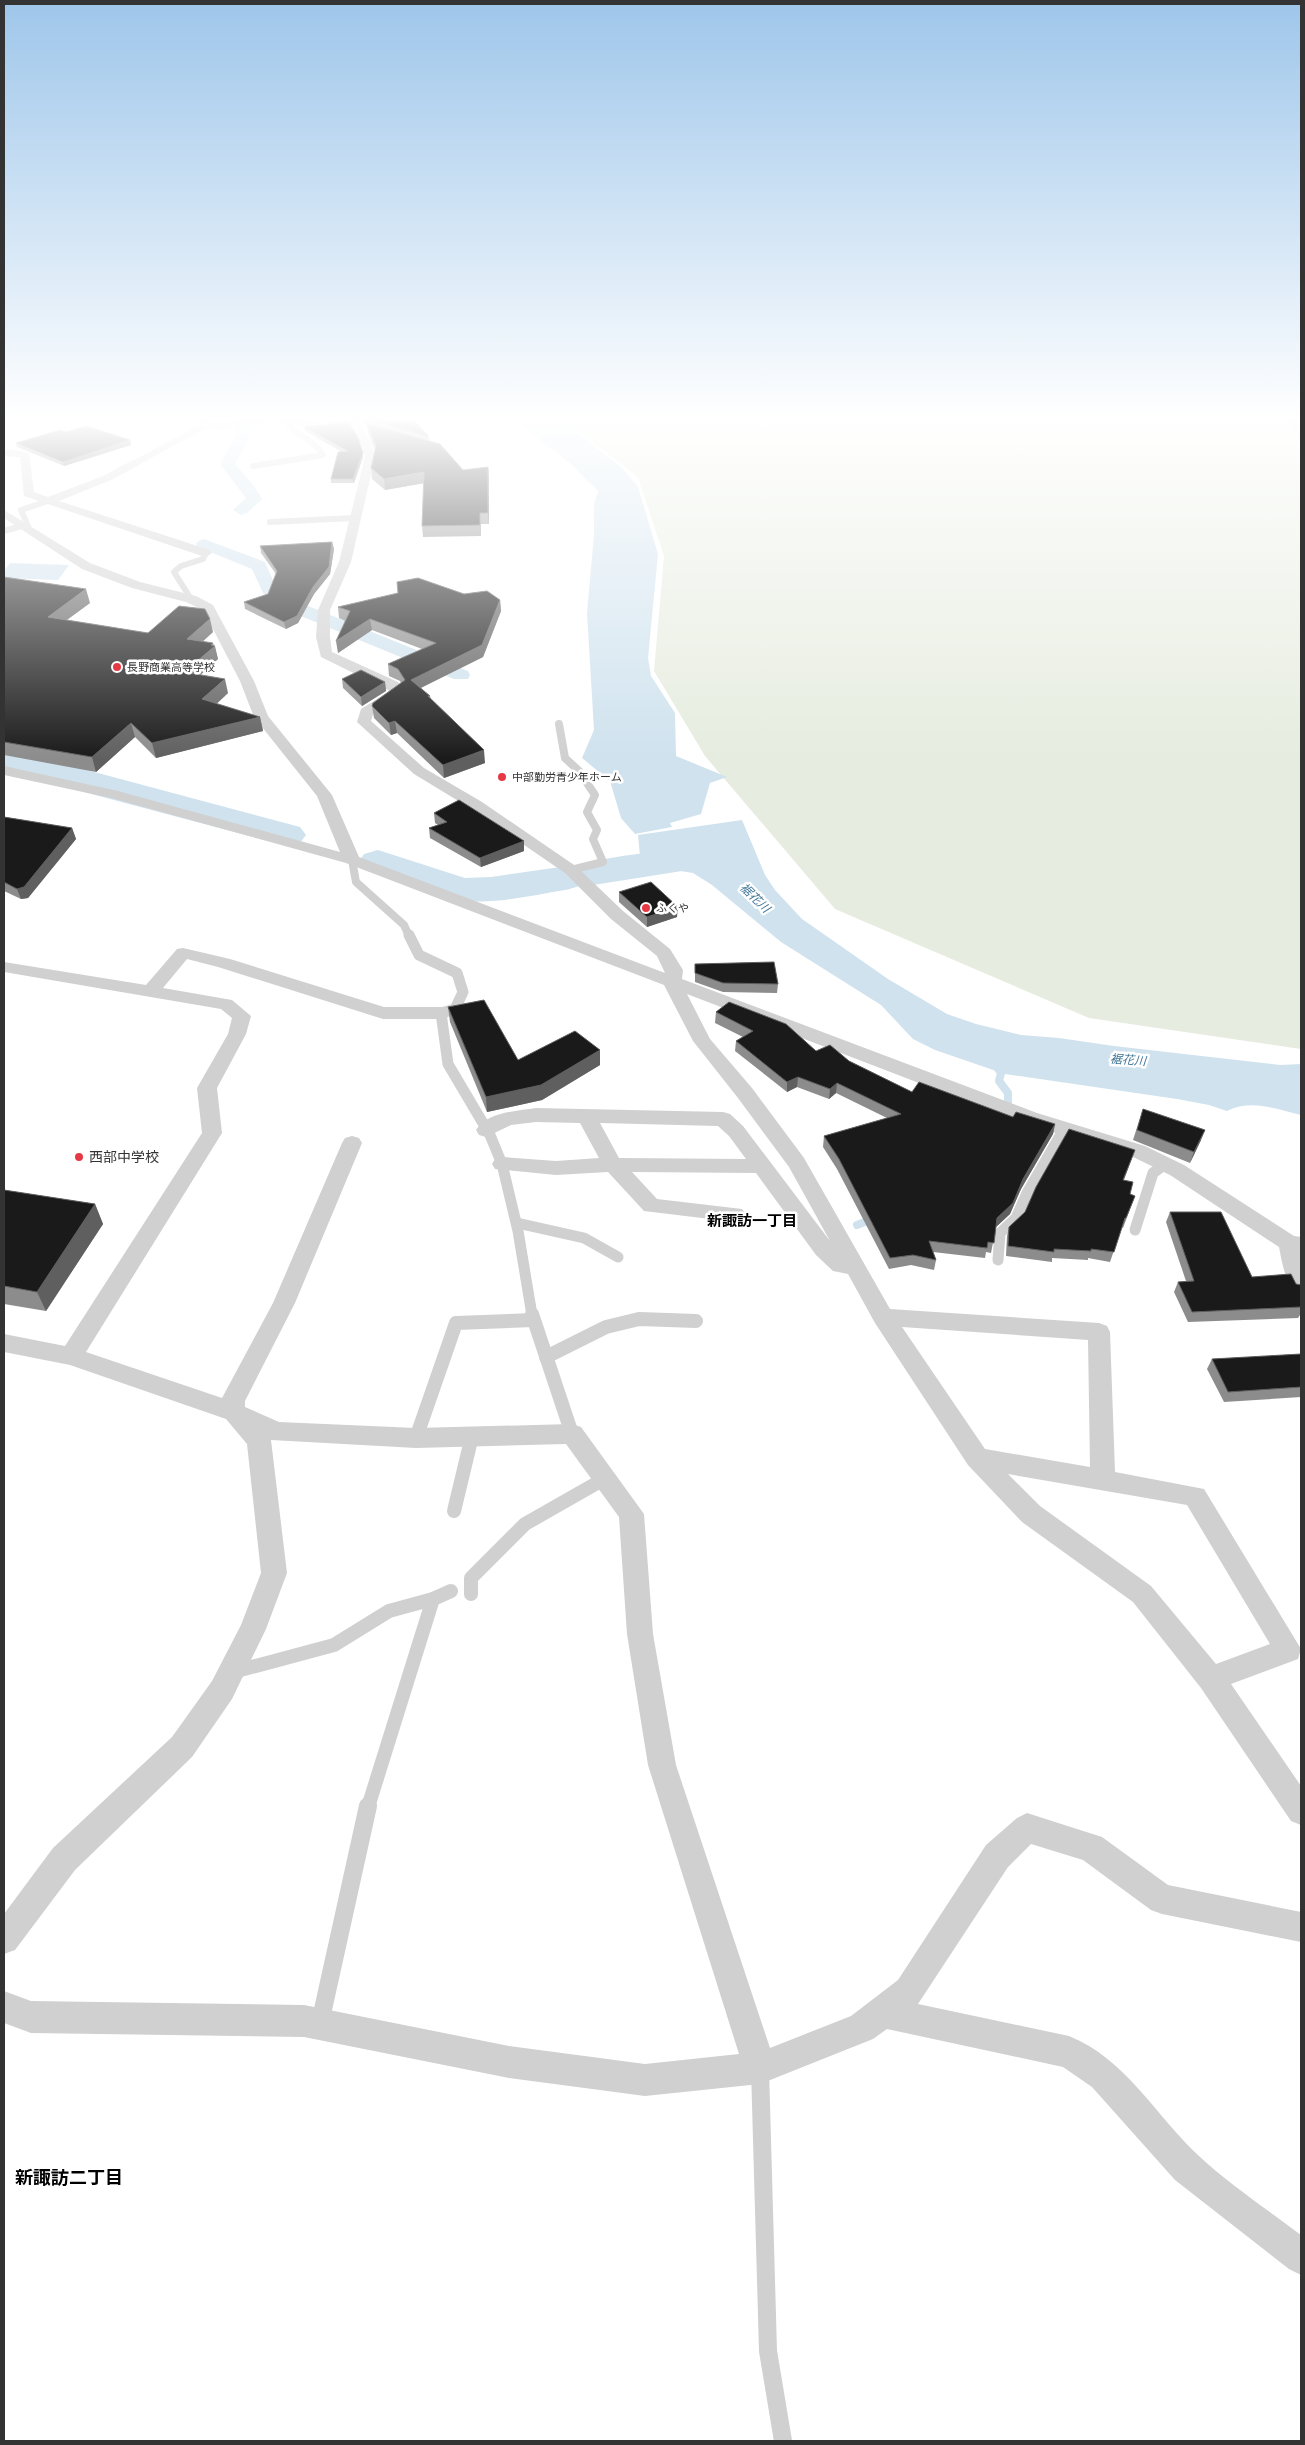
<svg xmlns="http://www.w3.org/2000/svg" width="1305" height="2445" viewBox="0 0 1305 2445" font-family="'Fira Sans Condensed','Noto Sans JP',sans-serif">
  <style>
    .green { fill: #e6ecdf }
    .water { fill: #cfe2ee }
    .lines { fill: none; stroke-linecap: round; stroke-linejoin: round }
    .stream { stroke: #cfe2ee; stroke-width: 8 }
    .canal { fill: #cfe2ee; fill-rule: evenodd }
    .river { fill: #cfe2ee; fill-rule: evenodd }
    .lane-far4 { stroke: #d0d0d0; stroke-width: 6 }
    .lane-far3 { stroke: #d0d0d0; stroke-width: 8 }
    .lane-far2 { stroke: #d0d0d0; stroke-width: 11 }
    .lane-far1 { stroke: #d0d0d0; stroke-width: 14 }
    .lane { stroke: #d0d0d0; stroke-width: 18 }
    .street { fill: #d0d0d0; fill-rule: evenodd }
    .wall { fill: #8c8c8c }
    .shaded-wall { fill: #5f5f5f }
    .building { fill: #1a1a1a; stroke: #5f5f5f }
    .poi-dot { fill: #e63946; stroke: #fff; stroke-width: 2 }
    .labels { text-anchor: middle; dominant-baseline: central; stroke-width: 5; stroke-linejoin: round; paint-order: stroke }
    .far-poi-label { font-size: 11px; fill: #333; stroke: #fff; text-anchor: start }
    .far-water-label { font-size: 12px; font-style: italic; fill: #3f7597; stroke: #fff }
    .poi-label { font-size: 14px; fill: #333; stroke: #fff; text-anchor: start }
    .neighbourhood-label { font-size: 15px; font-weight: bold; fill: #000; stroke: #fff }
    .near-neighbourhood-label { font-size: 18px; font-weight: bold; fill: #000; stroke: #fff }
  </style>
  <rect width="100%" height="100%" fill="#fff"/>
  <path class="green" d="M561 418H1301V1049L1089 1018 835 909 705 756 654 671 664 556 638 477Z"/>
  <g class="water">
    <path d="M512 418H557L622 468 638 487 658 554 648 658 651 676 675 713 676 756 727 777 710 783 701 814 670 823 672 827 635 834 621 818 610 781 582 758 594 730 587 613 594 535V504L598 491 571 464Z"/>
    <path d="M10 563 69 565 58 580 4 578V571Z"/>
    <path d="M742 820 765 875 775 890 802 919 888 979 947 1014 976 1024 1021 1035 1059 1038 1114 1046 1280 1065 1301 1064V1115C1276 1109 1251 1099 1227 1111L1209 1105 1177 1099 1005 1074 935 1050 913 1039 881 1005 781 942 712 885 693 873 655 867 640 856 638 835Z"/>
  </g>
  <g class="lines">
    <g class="stream">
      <path d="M994 1063 1001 1073 999 1081 1008 1093V1104"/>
      <path d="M857 1225 875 1218"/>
    </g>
    <g class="canal">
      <path d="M234 418H248L250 436 235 464 254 486 262 499 247 513 241 515 233 510 246 498 220 464 236 436Z"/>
      <path d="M204 539 265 562 276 587 291 599 468 671 470 675 468 679H454L279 607 263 593 252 569 198 547 196 544 198 541Z"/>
    </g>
    <g class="river">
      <path d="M4 752 83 769 300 827 306 835 300 843 287 846 65 787 4 774Z"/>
      <path d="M712 845 726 848 731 856 726 864 587 886C581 884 572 889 565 890 528 896 485 907 448 898L364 870 359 862 364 854 378 850 465 878 491 877 567 866C574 868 585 863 593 861 632 854 672 849 712 845Z"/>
    </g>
    <g class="lane-far4">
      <path d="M137 462 206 425 220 426 270 420 325 425 353 420"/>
      <path d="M253 466 323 455C314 440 299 436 287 424L288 421"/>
      <path d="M270 522 354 518"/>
      <path d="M4 531 25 525"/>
      <path d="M30 531 21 510 48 501"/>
      <path d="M191 599 174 572 181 566 203 559 206 553"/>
    </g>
    <g class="lane-far3">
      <path d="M559 724 565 758 579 771 595 795 587 812 597 830 593 839 603 862 571 870"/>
      <path d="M352 860 356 882 404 925 409 936"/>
    </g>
    <g class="lane-far2">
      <path d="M409 935 419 955 457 973 463 992 455 1009 441 1013 448 1064 490 1135 502 1164 518 1231 532 1315"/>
      <path d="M517 1223 584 1238 618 1257"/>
      <path d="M1135 1230 1153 1173 1165 1164"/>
      <path d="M998 1260 1000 1233 1016 1218 1027 1193 1064 1129"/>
    </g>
    <g class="lane-far1">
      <path d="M532 1314 572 1434"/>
      <path d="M546 1357 606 1327 639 1319 696 1321"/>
      <path d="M416 1438 456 1323 533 1320"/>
      <path d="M454 1511 472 1436"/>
      <path d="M471 1594V1578L525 1524 604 1479"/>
      <path d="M233 1672 334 1645 389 1611 433 1599"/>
      <path d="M368 1807 433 1599 451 1591"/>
    </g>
    <g class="lane">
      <path d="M320 2023 368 1806"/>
      <path d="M760 2069 768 2351 783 2441"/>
    </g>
    <g class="street">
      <path d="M194 418H209L211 425 210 427H202L200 422Z"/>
      <path d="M347 418H357L371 443 375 457 351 562 330 610V637L332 652 398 682 405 692 373 714 371 721 424 768 482 802 577 867 623 911 670 949 683 970 682 979 1037 1113 1145 1146 1184 1165 1294 1236 1301 1237V1295L1293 1293C1285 1278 1282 1263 1279 1247L1170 1175 1131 1156 1023 1123 687 994 710 1039 752 1088 804 1158 890 1309 1099 1323 1107 1326 1110 1332 1115 1472 1204 1489 1301 1649 1298 1659 1231 1684 1301 1786V1825L1291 1821 1201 1688 1133 1602 1022 1522 968 1465 875 1323 848 1274 833 1271 816 1255 756 1173 632 1172 657 1199 742 1209 746 1214 742 1219 735 1222 644 1211 608 1172 556 1175 495 1169 492 1164 495 1159 502 1157 556 1161 599 1158 580 1123 536 1122 511 1125 486 1137 479 1135 476 1130C487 1112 517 1111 536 1108L723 1112 730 1114 743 1126 830 1241 789 1167 738 1098 693 1041 664 985 346 863 111 798 4 775V766L118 791 340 852 317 796 254 717 240 681 203 610 186 602 132 588 82 569 4 518V510L90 563 140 582 196 596 213 605 254 681 268 716 332 795 359 857 665 973 657 956 611 919 565 873 470 808 414 774 357 722 361 709 390 691 321 657 316 637 318 610 339 562 365 457 361 443ZM600 1123 718 1126 729 1136 746 1159 619 1158ZM902 1327 1088 1340 1090 1467 985 1449ZM1008 1474 1187 1505 1270 1644 1216 1664 1151 1586 1040 1506Z"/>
      <path d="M1286 418H1296L1295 421 1301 427V436C1295 435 1284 425 1286 418Z"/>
      <path d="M11 449 29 453 34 492 48 497 103 476 133 460H141V464L111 480 59 501 210 550 212 553 206 557 202 556 24 496 20 457 4 456V450Z"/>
      <path d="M183 948 230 959 384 1007H441L448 1009 450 1013 448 1017 441 1019H383L218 967 187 959 163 988 232 1000 251 1016 246 1034 217 1088 222 1133 86 1352 222 1398 273 1303 342 1143 345 1138 352 1136 359 1138 362 1143 295 1303 245 1401V1407L279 1422 416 1428 572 1424 581 1427 644 1514 653 1634 676 1765 770 2048 851 2016 898 1980 986 1845 1017 1818 1027 1813 1102 1837 1168 1885 1301 1912V1942L1162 1914 1151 1910 1083 1860 1031 1844 1008 1867 918 2004 1069 2036C1126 2059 1155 2115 1199 2156 1229 2184 1268 2210 1301 2235V2275L1289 2269 1175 2180 1092 2087 1063 2067 887 2029 873 2039 760 2084 645 2096 509 2078 304 2037 31 2033 4 2023V1991L31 2001 304 2005 509 2046 645 2064 739 2054 648 1765 627 1634 619 1517 566 1444 416 1448 271 1440 287 1573 266 1629 232 1699 192 1757 75 1870 15 1950 4 1954V1914L53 1848 172 1737 212 1681 241 1625 261 1573 247 1444 226 1419 70 1365 4 1352V1334L65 1346 202 1133 197 1088 228 1034 232 1018 221 1009 4 972V962L146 985 177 949Z"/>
    </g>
  </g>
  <g class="wall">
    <path d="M357 418H412L429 437V441L463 470 488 467 489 477V524H481V536L423 537 422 526 424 483 385 490 372 479 371 468 375 451 368 433 366 423 361 422Z"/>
    <path d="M304 427 363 457 354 483H331V479L342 452 305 431Z"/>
    <path d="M66 432 130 440 131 445 64 466 17 447 16 443Z"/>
    <path d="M332 542 334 549 330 574 314 594 298 623 286 629 245 609 244 602 268 594 276 574 261 553 260 546Z"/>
    <path d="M4 577 90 603 66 620 148 633 213 632 203 641 214 645 218 659 200 675 228 693 216 704 260 717 263 731 156 758 135 737 96 772 4 755Z"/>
    <path d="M464 594 500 600 501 611 483 657 421 688 430 696 431 699 485 763 444 778 397 733 391 735 374 718 372 706 401 683 400 681 389 676 388 664 422 649 372 630 338 653 345 621 339 618 338 607Z"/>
    <path d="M342 679 385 682 386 691 362 706 343 688Z"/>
    <path d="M434 813 524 841V851L481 867 430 838 429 828 438 825 435 823Z"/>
    <path d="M4 817 72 828 76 839 28 898 21 899 4 891Z"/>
    <path d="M619 892 677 917 647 927 619 902Z"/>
    <path d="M695 964 778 984 777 993 723 992 695 982Z"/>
    <path d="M448 1007 518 1060 600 1050V1065L542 1100 487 1112 450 1022Z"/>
    <path d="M716 1012 816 1051 849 1061 912 1092 1013 1117 1055 1124 1053 1134 1021 1189 1010 1214 996 1227 991 1253 986 1252 985 1258 933 1252 936 1260 934 1270 911 1265 889 1269 837 1169 823 1147 824 1136 887 1118 836 1093 829 1099 797 1087 787 1092 735 1051 736 1041 743 1037 715 1023Z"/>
    <path d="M1143 1109 1201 1140 1190 1163 1133 1140Z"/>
    <path d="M1135 1150 1124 1180 1130 1194 1135 1196 1123 1228 1122 1227 1110 1262 1088 1258V1260L1052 1258V1262L1006 1256 1007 1236 1009 1227Z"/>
    <path d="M4 1190 95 1204 103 1224 46 1311 4 1304Z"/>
    <path d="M1170 1212 1252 1277 1296 1284 1301 1285V1315H1300L1298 1318 1188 1322 1174 1292 1178 1282 1186 1281 1166 1222Z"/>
    <path d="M1301 1354V1397L1224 1402 1207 1369 1212 1359Z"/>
  </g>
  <g class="shaded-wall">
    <path d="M321 418H333L321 420Z"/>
    <path d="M130 440 131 445 64 466 63 462Z"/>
    <path d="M363 453V457L354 483 353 479Z"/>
    <path d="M488 467 489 477V524L488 513Z"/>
    <path d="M424 472 425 483 385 490 384 479Z"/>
    <path d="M332 542 334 549 330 574 314 594 298 623 286 629 284 622 313 587Z"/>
    <path d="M86 589 90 603 52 631 48 617Z"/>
    <path d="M500 600 501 611 483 657 412 692 411 680Z"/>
    <path d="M210 619 213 632 190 653 187 639Z"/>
    <path d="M370 619 372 630 338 653 336 641Z"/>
    <path d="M213 643 214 646H215L218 659 187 687 184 672Z"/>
    <path d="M225 679 228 693 206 714 202 699Z"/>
    <path d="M385 682 386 691 362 706 361 697Z"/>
    <path d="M260 717 263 731 156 758 152 743Z"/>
    <path d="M395 721 397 733 391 735 389 723Z"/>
    <path d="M131 723 135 737 96 772 92 757Z"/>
    <path d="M484 750 485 763 444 778 443 765Z"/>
    <path d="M72 828 76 839 28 898 21 899 17 889Z"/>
    <path d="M524 841V851L481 867 480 858Z"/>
    <path d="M678 907 677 917 647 927V917Z"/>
    <path d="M600 1050V1065L542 1100 487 1112 486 1097Z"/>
    <path d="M798 1077 797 1087 787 1092V1082Z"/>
    <path d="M837 1083 836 1093 829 1099 830 1089Z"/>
    <path d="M1055 1124 1053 1134 1021 1189 1010 1214 995 1228 997 1218 1023 1179Z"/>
    <path d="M1205 1130 1201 1140 1190 1163 1194 1152Z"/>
    <path d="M95 1204 103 1224 46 1311 37 1292Z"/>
  </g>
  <g class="building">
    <path d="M364 418H412L429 437Z"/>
    <path d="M349 422 359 440 363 453 353 479H331L338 452 348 451 304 427Z"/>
    <path d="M366 423 440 444 463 470 488 467V513H480V525L422 526 424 472 384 479 371 468 376 446Z"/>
    <path d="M86 426 130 440 63 462 16 443 60 430 66 432Z"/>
    <path d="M332 542 329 567 313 587 297 616 284 622 244 602 268 594 277 571 260 546Z"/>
    <path d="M4 577 86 589 48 617 148 633 179 606 205 609 210 619 187 639 213 643 211 645 215 646 184 672 225 679 202 699 260 717 152 743 131 723 92 757 4 742Z"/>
    <path d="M418 578 464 594 487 591 500 600 482 645 411 680 430 696H428L484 750 443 765 395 721 389 723 372 706 373 703 405 680 398 669 388 664 436 643 370 619 336 641 350 611 338 607 398 593 397 582Z"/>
    <path d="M361 670 385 682 361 697 342 679Z"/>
    <path d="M459 800 524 841 480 858 429 828 447 822 434 813Z"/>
    <path d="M4 817 72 828 24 887 17 889 4 882Z"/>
    <path d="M651 882 678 907 647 917 619 892Z"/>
    <path d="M774 962 778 984 723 983 695 973V964Z"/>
    <path d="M484 1000 518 1060 575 1031 600 1050 541 1085 486 1097 448 1007Z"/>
    <path d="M729 1002 786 1024 816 1051 830 1045 849 1061 912 1092 919 1082 1013 1117 1016 1112 1055 1124 1023 1179 1013 1203 997 1218 994 1243 988 1242 987 1248 929 1241 936 1260 913 1255 890 1258 839 1159 824 1136 901 1114 837 1083 830 1089 798 1077 787 1082 736 1041 753 1031 716 1012Z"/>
    <path d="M1143 1109 1205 1130 1194 1152 1137 1130Z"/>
    <path d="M1069 1129 1135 1150 1123 1180 1133 1182 1130 1194 1135 1196 1126 1218H1125L1114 1252 1091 1249V1251L1054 1249V1252L1008 1246 1009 1227 1025 1212 1036 1187Z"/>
    <path d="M4 1190 95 1204 37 1292 4 1286Z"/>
    <path d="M1170 1212H1221L1252 1277 1291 1274 1296 1284 1301 1285V1307L1192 1312 1178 1282 1194 1281Z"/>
    <path d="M1301 1354V1387L1228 1392 1212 1359Z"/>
  </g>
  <linearGradient id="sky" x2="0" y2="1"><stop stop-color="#9ec6ea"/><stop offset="0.55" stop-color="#fff"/><stop offset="1" stop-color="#fff" stop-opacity="0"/></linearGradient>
  <rect width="1305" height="760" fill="url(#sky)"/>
  <g class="poi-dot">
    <circle cx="117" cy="667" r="5"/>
    <circle cx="502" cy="777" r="5"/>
    <circle cx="646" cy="908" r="5"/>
    <circle cx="79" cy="1157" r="5"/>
  </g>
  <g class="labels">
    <g class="far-poi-label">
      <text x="127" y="667">長野商業高等学校</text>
      <text x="512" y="777">中部勤労青少年ホーム</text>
      <text x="656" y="908">ふくや</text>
    </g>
    <g class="far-water-label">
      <text transform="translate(755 898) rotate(44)">裾花川</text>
      <text transform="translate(1128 1060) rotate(4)">裾花川</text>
    </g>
    <g class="poi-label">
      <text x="89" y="1157">西部中学校</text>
    </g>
    <g class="neighbourhood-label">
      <text x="752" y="1221">新諏訪一丁目</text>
    </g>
    <g class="near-neighbourhood-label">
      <text x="69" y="2178">新諏訪二丁目</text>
    </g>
  </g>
  <rect width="1305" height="2445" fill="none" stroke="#333333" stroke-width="10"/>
</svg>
